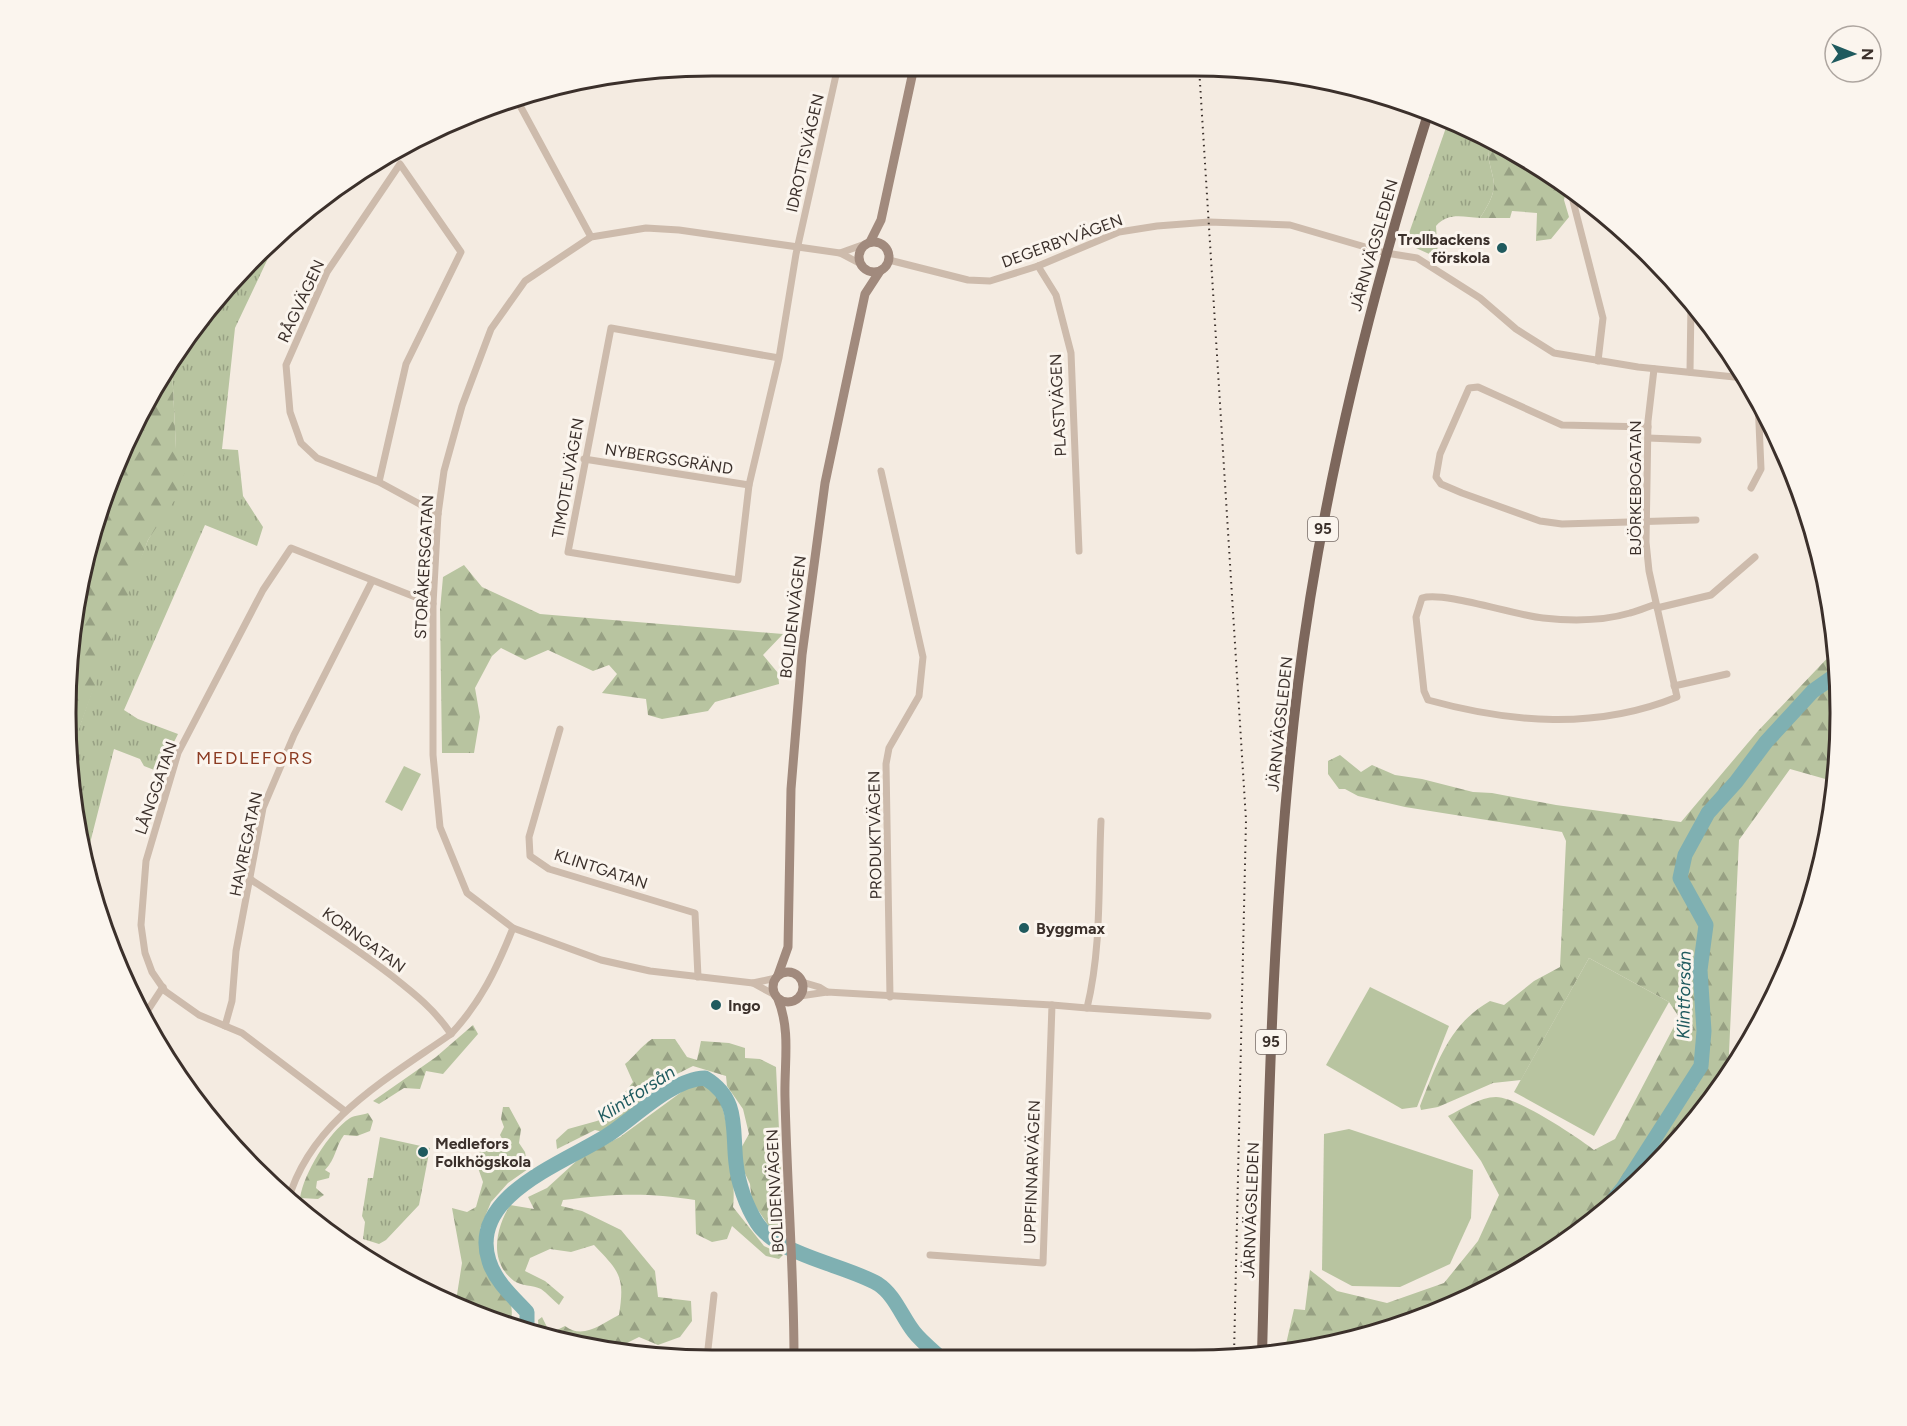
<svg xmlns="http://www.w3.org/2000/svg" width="1907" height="1426" viewBox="0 0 1907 1426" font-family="Figtree,sans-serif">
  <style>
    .grass { fill: url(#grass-tufts) }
    .forest { fill: url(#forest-firs) }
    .green { fill: #b8c4a0 }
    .water { fill: url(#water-rules) }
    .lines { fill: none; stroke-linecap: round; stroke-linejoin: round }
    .river { stroke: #7fb0b2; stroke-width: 15 }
    .street { stroke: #cdbbac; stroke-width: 7 }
    .secondary { stroke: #a18a7d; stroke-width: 9 }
    .primary { stroke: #7d675c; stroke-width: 10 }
    .rail { stroke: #3b302b; stroke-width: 2; stroke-dasharray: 1.5 4.5; stroke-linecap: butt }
    .poi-dot { fill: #1f5a5e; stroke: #fbf5ee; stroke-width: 2 }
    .labels { text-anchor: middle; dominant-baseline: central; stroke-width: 6; stroke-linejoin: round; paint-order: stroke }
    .shield { fill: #fbf5ee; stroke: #756b66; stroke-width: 1.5 }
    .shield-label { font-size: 15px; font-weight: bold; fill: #3b302b }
    .street-label { font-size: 16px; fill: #3b302b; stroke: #fbf5ee }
    .poi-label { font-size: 16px; font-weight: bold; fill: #3b302b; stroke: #fbf5ee; text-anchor: start }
    .neighbourhood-label { font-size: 18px; letter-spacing: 1.5px; fill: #8c3b22; stroke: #fbf5ee }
    .water-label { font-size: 18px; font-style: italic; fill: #1f5a5e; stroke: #fbf5ee }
    .rim { fill: none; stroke: #3b302b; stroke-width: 3 }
  </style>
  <defs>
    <pattern id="grass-tufts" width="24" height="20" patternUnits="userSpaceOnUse" patternTransform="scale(1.5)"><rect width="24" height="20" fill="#b8c4a0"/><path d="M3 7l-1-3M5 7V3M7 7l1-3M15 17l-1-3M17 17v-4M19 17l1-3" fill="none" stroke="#97a083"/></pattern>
    <pattern id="forest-firs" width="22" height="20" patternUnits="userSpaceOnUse" patternTransform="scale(1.5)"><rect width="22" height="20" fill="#b8c4a0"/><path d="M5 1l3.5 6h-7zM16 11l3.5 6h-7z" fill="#97a083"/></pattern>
    <pattern id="water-rules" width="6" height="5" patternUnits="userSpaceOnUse" patternTransform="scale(1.5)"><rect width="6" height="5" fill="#7fb0b2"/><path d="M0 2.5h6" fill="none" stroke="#699091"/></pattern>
  </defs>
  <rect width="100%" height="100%" fill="#f4ebe1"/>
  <g class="grass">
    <path d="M1449 119 1488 140C1486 180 1507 178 1480 218 1463 217 1448 212 1436 226L1438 258 1416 248 1408 236Z"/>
    <path d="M280 233 235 328 222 449 238 450 243 496 263 527 257 546 205 525 124 710 138 719 178 734 173 744 167 775 144 766 140 759 114 749 87 855 68 759 128 590 148 540 160 520 176 449 172 368 227 286Z"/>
    <path d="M380 1137 430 1148 419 1205 386 1240 379 1244 363 1239 365 1222 362 1216 368 1178H373Z"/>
  </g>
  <g class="forest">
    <path d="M1488 140 1553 175 1567 186 1564 200 1569 217 1551 239 1536 241 1537 213 1512 211 1510 218H1480C1507 178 1486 180 1488 140Z"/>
    <path d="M172 368 176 449 187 464 178 495 148 540 68 759 76 621 97 534 133 427Z"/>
    <path d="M464 565 482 587 540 614 783 634 763 655 778 673 779 684 715 702 708 711 662 719 648 715 646 699 602 693 617 674 609 665 593 671 548 650 525 660 501 648 492 656 475 688 480 717 474 753H442L440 610 443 577Z"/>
    <path d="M1836 649 1840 671 1836 782 1790 769 1739 840 1728 1074 1698 1115 1666 1142 1663 1156 1588 1227 1441 1311 1284 1353 1294 1309 1305 1310 1310 1270 1337 1291 1387 1303 1444 1283 1478 1241 1499 1195 1481 1161 1448 1116C1462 1109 1480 1097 1496 1097 1517 1097 1576 1136 1594 1150L1615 1139 1679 1017 1669 1002 1589 958 1521 1080 1493 1083 1438 1107 1421 1110 1420 1106C1437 1064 1448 1025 1490 1001L1504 1005 1534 981 1560 967 1566 841 1562 832 1405 807 1358 796 1345 789H1339L1328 774V761L1340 755 1361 772 1372 765 1395 775 1422 779 1473 792 1492 793 1556 805 1681 822 1758 731Z"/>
    <path d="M473 1025 478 1034 443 1074 426 1071 420 1089 404 1088 379 1104 373 1101 436 1057Z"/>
    <path d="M652 1039H675L687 1057 697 1060 701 1041 729 1043 745 1048V1058L760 1059 776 1067 784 1234 772 1231 752 1201 750 1184 741 1165 740 1150 749 1134 743 1109 727 1086 726 1076 693 1066 675 1075 603 1132 595 1130 557 1149 556 1140 568 1129 604 1119 633 1082 625 1064C635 1056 640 1047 652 1039Z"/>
    <path d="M706 1084C709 1087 713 1090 716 1093 729 1111 736 1186 733 1207L764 1246 783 1255 779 1259 766 1256 732 1226 727 1239 712 1242 696 1234 695 1200C646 1192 612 1194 563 1200L561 1206 582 1211 621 1230 655 1271 658 1297 691 1301 692 1321 680 1337 658 1345 639 1337 615 1349 539 1335 538 1320 542 1317 548 1329 555 1331 565 1326C583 1340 601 1324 619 1315 625 1277 620 1272 594 1245L571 1252 550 1249 530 1258 525 1271 545 1281 564 1297 559 1305C553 1300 547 1293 541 1289 533 1285 521 1286 514 1281 488 1261 496 1228 510 1205L534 1209 528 1197 547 1188 582 1156 620 1137 691 1085Z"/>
    <path d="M503 1107H509L521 1129 519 1143 525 1152 528 1169 508 1183 491 1202 480 1229 485 1257 483 1265C488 1272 491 1279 496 1286 509 1305 514 1298 511 1324L456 1301 462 1263 452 1208 467 1212 476 1207 483 1182 477 1165 480 1151H493L505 1144 500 1135 504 1127 501 1119Z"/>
    <path d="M368 1113 373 1121 370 1131 357 1136 344 1135C335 1147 336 1159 325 1170L330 1173 329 1178 317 1181 316 1188 324 1195 318 1199 300 1198C304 1173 328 1133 350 1118 355 1115 363 1115 368 1113Z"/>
  </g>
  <g class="green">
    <path d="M404 766 421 774 402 811 385 802Z"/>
    <path d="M1589 958 1669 1002 1594 1136 1514 1092Z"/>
    <path d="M1370 987 1449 1026 1417 1107 1402 1109 1326 1065Z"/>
    <path d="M1349 1129 1473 1170 1471 1218 1450 1264 1400 1287 1352 1286 1322 1270 1324 1134Z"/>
  </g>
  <path class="water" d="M97 534 96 540 76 621 78 587Z"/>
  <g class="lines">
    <g class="river">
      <path d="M1604 1211 1623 1188 1701 1066 1704 1031 1700 970 1706 925 1680 878 1685 855 1708 813 1736 782 1766 742 1813 691 1840 672"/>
      <path d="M527 1330V1312C513 1297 495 1281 489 1261 467 1194 570 1161 611 1133 637 1115 673 1079 705 1078 740 1099 732 1129 736 1163 738 1183 746 1206 757 1223 777 1255 846 1265 878 1284 895 1295 902 1317 914 1332 921 1341 931 1349 940 1357"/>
    </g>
    <g class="street">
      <path d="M517 100 591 237"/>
      <path d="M1574 191 1573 201 1603 318 1598 361"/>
      <path d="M840 253 865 244"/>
      <path d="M889 260 968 280 990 281 1038 266 1119 232 1157 226 1209 222 1290 225 1386 253 1417 258 1480 298 1516 329 1554 353 1638 367 1744 378"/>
      <path d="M1038 266 1056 295 1071 353 1079 551"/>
      <path d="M779 358 611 328 568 552 738 580 749 485 779 358 796 254 838 66"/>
      <path d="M1654 369 1648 421 1646 542 1649 571 1677 697C1596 730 1511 723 1428 700L1424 691 1416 617 1422 598C1444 591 1513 615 1543 618 1571 621 1603 621 1630 613 1639 611 1647 607 1656 604"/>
      <path d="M1690 372 1691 302"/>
      <path d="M1648 427 1562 425 1478 387 1469 388 1440 454 1436 477 1441 484 1462 493 1540 521 1562 524 1696 520"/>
      <path d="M1648 438 1698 440"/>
      <path d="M584 459 749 485"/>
      <path d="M881 471 923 657 919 696 889 748 886 764 890 997"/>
      <path d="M379 482 406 364 461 252 400 164 327 272 286 365 290 412 301 443 317 458 379 482 438 514"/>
      <path d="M1751 488 1761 469 1758 401"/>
      <path d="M1657 608 1711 595 1755 557"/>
      <path d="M1674 686 1727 674"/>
      <path d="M560 729 529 837 530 856 549 869 695 913 698 977"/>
      <path d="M250 879C298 911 347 941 392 976 415 994 435 1010 451 1034"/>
      <path d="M802 982 819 987 827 992"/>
      <path d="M753 983 776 978"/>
      <path d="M775 995 753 983 650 971 601 960 513 928 467 893 440 827 433 755V604L438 514 444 471 462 406 491 329 525 281 591 237 646 228 679 230 840 253 859 263"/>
      <path d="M800 996 827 992 1052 1005 1043 1263 930 1255"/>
      <path d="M1052 1005 1087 1008C1102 946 1098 884 1101 821"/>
      <path d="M1087 1008 1208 1016"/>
      <path d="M144 1016 163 987"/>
      <path d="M225 1026 232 1001 236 951 263 808 294 735 372 581"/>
      <path d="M345 1111 242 1033 199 1015 165 991 152 972 145 953 141 925 146 861 178 753 263 590 291 548 433 604"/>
      <path d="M288 1201C310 1121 387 1079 451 1034 481 1002 497 968 513 928"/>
      <path d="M707 1358 714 1295"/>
    </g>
    <g class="secondary">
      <circle cx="874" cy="257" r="15"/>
      <path d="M870 242 881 220 914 67"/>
      <circle cx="788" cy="987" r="15"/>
      <path d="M778 975 788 947 791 789 802 655 825 483 865 294 880 271"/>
      <path d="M778 999C791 1031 784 1064 785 1098 787 1185 794 1271 794 1358"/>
    </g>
    <path class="primary" d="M1262 1355C1268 1131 1271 907 1298 684 1322 490 1370 298 1429 111"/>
    <path class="rail" d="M1199 67 1246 820 1234 1355"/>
  </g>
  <g class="poi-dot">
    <circle cx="1502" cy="248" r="6"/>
    <circle cx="1024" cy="928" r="6"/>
    <circle cx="716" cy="1005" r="6"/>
    <circle cx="423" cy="1152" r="6"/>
  </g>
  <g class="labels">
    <g class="shield">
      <rect x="1308" y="517" width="30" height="24" rx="4.5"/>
      <rect x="1256" y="1030" width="30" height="24" rx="4.5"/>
    </g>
    <g class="shield-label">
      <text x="1323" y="529">95</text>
      <text x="1271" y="1042">95</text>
    </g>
    <g class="street-label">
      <text transform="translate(805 153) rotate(-77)">IDROTTSVÄGEN</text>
      <text transform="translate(1062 241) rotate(-20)">DEGERBYVÄGEN</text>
      <text transform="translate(1374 245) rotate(-74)">JÄRNVÄGSLEDEN</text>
      <text transform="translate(301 301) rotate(-65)">RÅGVÄGEN</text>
      <text transform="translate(1058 405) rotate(-93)">PLASTVÄGEN</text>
      <text transform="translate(669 459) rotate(9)">NYBERGSGRÄND</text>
      <text transform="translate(568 478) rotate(-80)">TIMOTEJVÄGEN</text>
      <text transform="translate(1635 488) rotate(-90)">BJÖRKEBOGATAN</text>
      <text transform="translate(424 567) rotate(-87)">STORÅKERSGATAN</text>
      <text transform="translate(793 617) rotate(-83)">BOLIDENVÄGEN</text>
      <text transform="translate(1280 724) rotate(-84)">JÄRNVÄGSLEDEN</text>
      <text transform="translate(156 788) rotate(-71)">LÅNGGATAN</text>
      <text transform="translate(875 835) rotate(-91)">PRODUKTVÄGEN</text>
      <text transform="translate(246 844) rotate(-78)">HAVREGATAN</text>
      <text transform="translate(601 869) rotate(18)">KLINTGATAN</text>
      <text transform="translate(364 940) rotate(36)">KORNGATAN</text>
      <text transform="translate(1032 1172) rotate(-88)">UPPFINNARVÄGEN</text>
      <text transform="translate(775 1191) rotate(-93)">BOLIDENVÄGEN</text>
      <text transform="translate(1251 1210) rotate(-88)">JÄRNVÄGSLEDEN</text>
    </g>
    <g class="poi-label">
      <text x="1490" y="239" text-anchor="end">Trollbackens<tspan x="1490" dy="18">förskola</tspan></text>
      <text x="1036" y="928">Byggmax</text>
      <text x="728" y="1005">Ingo</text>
      <text x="435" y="1143">Medlefors<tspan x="435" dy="18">Folkhögskola</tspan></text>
    </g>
    <g class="neighbourhood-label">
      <text x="255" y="758">MEDLEFORS</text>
    </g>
    <g class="water-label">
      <text transform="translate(1684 995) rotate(-89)">Klintforsån</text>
      <text transform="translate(636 1094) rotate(-33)">Klintforsån</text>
    </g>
  </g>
  <path d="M0 0H1907V1426H0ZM712 76H1194A636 636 0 0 1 1830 712V714A636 636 0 0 1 1194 1350H712A636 636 0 0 1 76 714V712A636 636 0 0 1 712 76Z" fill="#fbf5ee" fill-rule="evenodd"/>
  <path class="rim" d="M712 76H1194A636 636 0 0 1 1830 712V714A636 636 0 0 1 1194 1350H712A636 636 0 0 1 76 714V712A636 636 0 0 1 712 76Z"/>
  <g transform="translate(1853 54) rotate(91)"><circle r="28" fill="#fbf5ee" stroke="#aea6a0" stroke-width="1.5"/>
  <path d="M0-4.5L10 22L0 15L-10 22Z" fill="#1f5a5e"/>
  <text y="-9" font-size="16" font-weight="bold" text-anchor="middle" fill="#3b302b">N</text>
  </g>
</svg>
